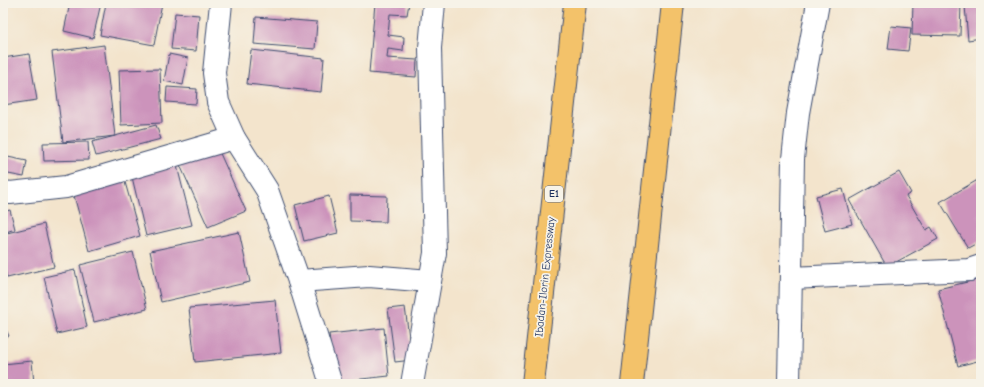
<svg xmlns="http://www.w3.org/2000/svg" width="984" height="387" viewBox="0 0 984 387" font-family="'Comic Neue',sans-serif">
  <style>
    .building { fill: #cc93bb }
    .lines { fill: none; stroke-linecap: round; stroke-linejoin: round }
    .minor-casing { stroke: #3b4a6e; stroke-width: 24 }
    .highway-casing { stroke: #3b4a6e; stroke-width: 24 }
    .minor { stroke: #fff; stroke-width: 22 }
    .highway { stroke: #f3c26a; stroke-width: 22 }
    .labels { text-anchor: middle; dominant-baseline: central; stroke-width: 3.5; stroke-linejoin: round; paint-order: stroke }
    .shield { fill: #f7f3e8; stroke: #5d6a87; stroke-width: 1 }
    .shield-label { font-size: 10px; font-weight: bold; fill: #1b2f5e }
    .street-label { font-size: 11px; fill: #1b2f5e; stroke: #f7f3e8 }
  </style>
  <rect width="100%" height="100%" fill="#f7f3e8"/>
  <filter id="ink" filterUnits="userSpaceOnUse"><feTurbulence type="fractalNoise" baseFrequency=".025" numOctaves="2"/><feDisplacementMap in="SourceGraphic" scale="8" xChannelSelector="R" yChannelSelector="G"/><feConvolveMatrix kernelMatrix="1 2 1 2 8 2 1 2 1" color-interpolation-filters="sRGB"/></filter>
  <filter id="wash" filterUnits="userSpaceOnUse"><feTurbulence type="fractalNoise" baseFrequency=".012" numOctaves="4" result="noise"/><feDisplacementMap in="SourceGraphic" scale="16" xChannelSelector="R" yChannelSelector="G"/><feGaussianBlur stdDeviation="0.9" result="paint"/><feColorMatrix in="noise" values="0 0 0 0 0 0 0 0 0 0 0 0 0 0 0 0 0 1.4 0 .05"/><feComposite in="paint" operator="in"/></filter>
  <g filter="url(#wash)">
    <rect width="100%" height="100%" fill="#f3e4cc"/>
    <g id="blocks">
      <g class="building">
        <path d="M70 3H101L93 38 64 31Z"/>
        <path d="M106 3H162L154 45 100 35Z"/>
        <path d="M375 3H409L407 15 390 14 388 35 404 37 403 51 388 49 387 58 417 60 416 77 369 73Z"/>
        <path d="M913 3H961L960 36 912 35Z"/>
        <path d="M979 5 981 38 968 40 965 6Z"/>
        <path d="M175 13 199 15 196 51 171 49Z"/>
        <path d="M256 17 317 22 315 49 254 44Z"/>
        <path d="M891 26 911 28 908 51 888 49Z"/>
        <path d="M104 45 115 136 156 125 161 139 96 156 92 142 115 136 63 142 52 52Z"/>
        <path d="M251 50 324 58 321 92 247 84Z"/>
        <path d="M29 54 37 100 3 105V58Z"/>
        <path d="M169 54 188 58 183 85 164 81Z"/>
        <path d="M160 69 162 123 121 125 119 70Z"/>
        <path d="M167 87 197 89 196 104 166 102Z"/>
        <path d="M88 142 89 160 44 161 43 143Z"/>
        <path d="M218 149 246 211 208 227 180 165Z"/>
        <path d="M3 156 27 161 24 177 3 173Z"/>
        <path d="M177 166 192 225 146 236 132 177Z"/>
        <path d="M899 172 911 193 906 196 926 230 931 227 938 239 887 267 849 200Z"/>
        <path d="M123 175 140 236 89 251 72 188Z"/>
        <path d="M981 178V241L968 248 940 202Z"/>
        <path d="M843 189 852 224 825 231 816 196Z"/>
        <path d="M350 195 387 196 386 222 350 221Z"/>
        <path d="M329 196 338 233 304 241 295 205Z"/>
        <path d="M10 210 15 229 3 233V212Z"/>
        <path d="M44 224 54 267 7 278 3 261V234Z"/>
        <path d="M239 232 250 282 161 302 150 251Z"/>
        <path d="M133 252 147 309 94 322 80 265Z"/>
        <path d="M75 270 87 327 57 334 44 277Z"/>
        <path d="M980 279 981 360 958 366 938 289Z"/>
        <path d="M275 300 281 353 195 362 189 308Z"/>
        <path d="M405 307 412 360 395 362 388 309Z"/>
        <path d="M3 323 9 336 3 338Z"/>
        <path d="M384 328 389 376 334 382 329 334Z"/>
        <path d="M32 361 34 384H3V364Z"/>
      </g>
    </g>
  </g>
  <g filter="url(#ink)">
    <use href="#blocks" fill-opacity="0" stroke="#3b4a6e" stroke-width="1"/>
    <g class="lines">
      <defs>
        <g id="minor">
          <path d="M221 3 214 73 218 102 234 138 267 190 299 281 331 384"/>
          <path d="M3 192 10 193 66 187 234 138"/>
          <path d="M791 278 969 270 981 266"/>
          <path d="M299 281 369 276 430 281"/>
          <path d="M412 384 435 253 430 48 434 3"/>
          <path d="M789 384 793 159 798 113 818 3"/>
        </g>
        <g id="highway">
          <path d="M533 384 575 3"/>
          <path d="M632 384 673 3"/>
        </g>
      </defs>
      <use href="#minor" class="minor-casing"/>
      <use href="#highway" class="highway-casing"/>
      <use href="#minor" class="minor"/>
      <use href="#highway" class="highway"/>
    </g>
  </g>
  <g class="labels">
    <rect class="shield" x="545" y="186" width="18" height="16" rx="3"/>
    <g class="shield-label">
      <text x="554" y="194">E1</text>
    </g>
    <g class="street-label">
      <text transform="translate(545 277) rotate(-84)">Ibadan-Ilorin Expressway</text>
    </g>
  </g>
  <rect width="984" height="387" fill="none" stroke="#f7f3e8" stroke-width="16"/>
</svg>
